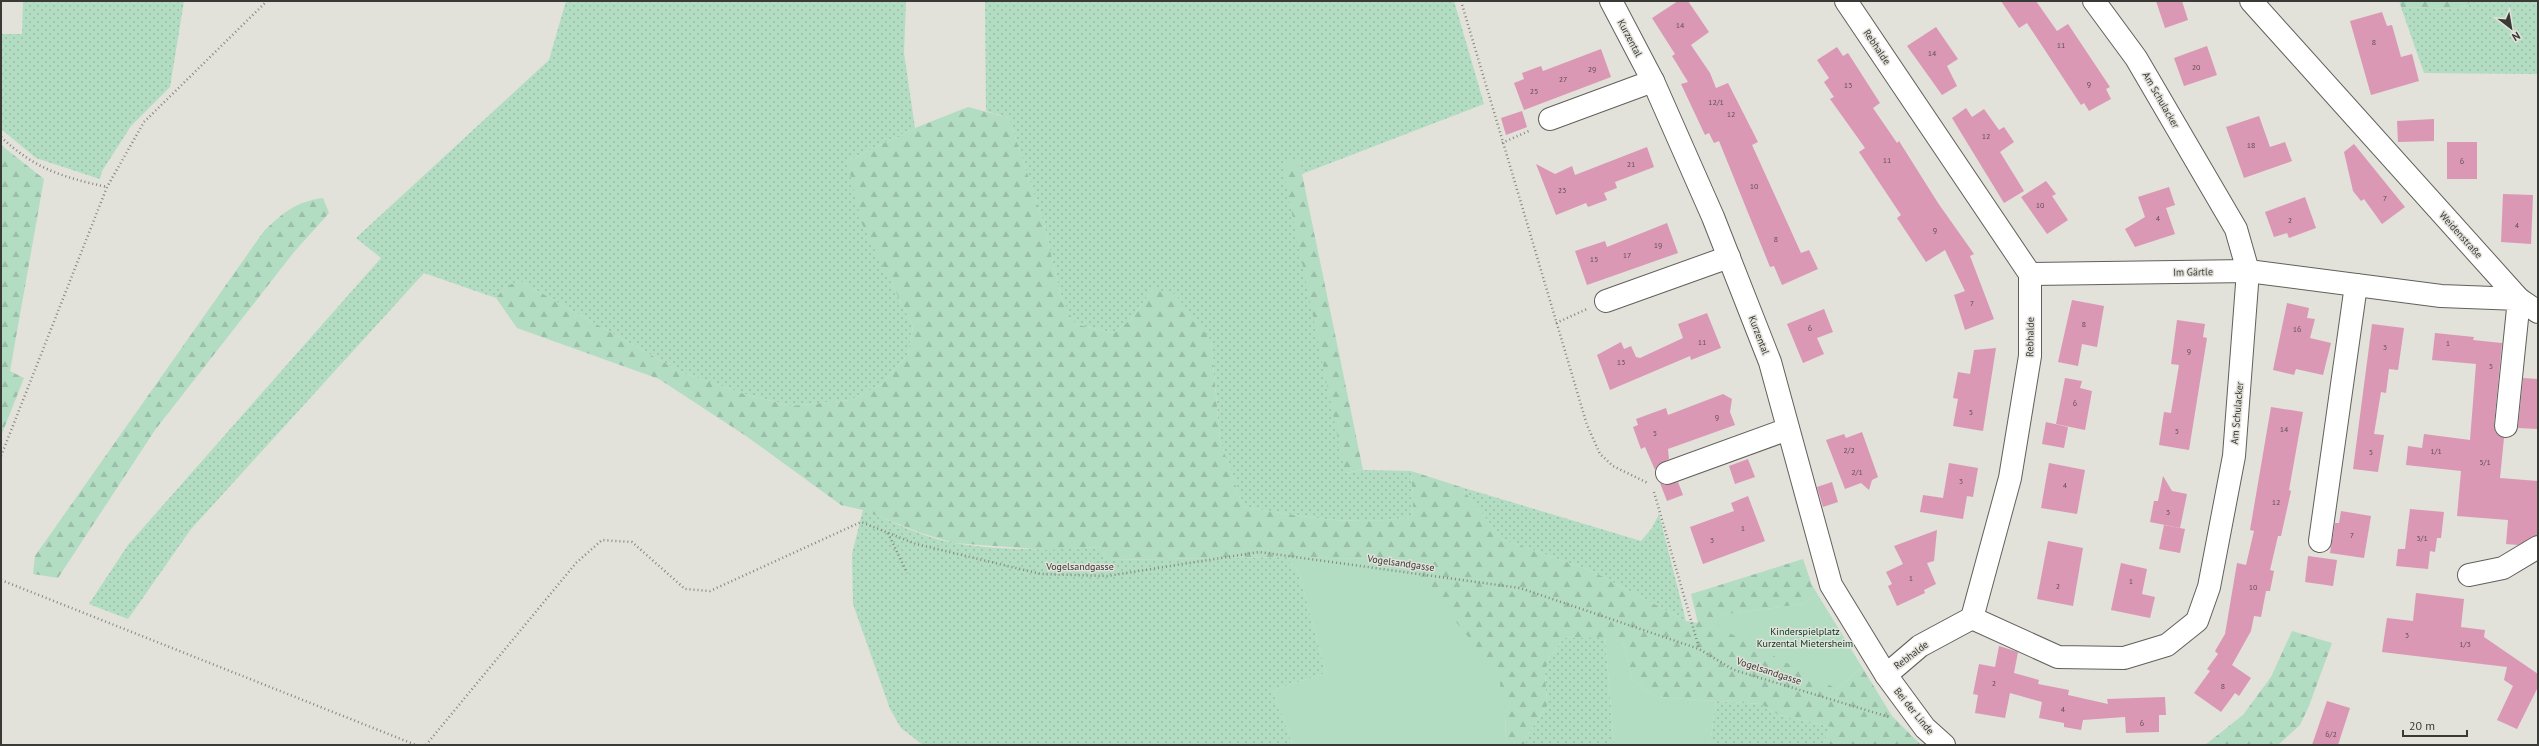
<svg xmlns="http://www.w3.org/2000/svg" width="2539" height="746" viewBox="0 0 2539 746" font-family="'PT Sans',sans-serif">
  <style>
    .grass { fill: url(#grass-dots) }
    .forest { fill: url(#forest-firs) }
    .green { fill: #b2ddc3 }
    .building { fill: #da98b5 }
    .lines { fill: none; stroke-linecap: round; stroke-linejoin: round }
    .minor-casing { stroke: #61605b; stroke-width: 24 }
    .path { stroke: #868681; stroke-width: 2.5; stroke-dasharray: 1 3; stroke-linecap: butt }
    .minor { stroke: #fff; stroke-width: 22 }
    .labels { text-anchor: middle; dominant-baseline: central; stroke-width: 3; stroke-linejoin: round; paint-order: stroke }
    .number-label { font-size: 8px; fill: #615156 }
    .street-label { font-size: 10px; fill: #393936; stroke: #e2e1da }
    .park-label { font-size: 10px; fill: #003820; stroke: #e2e1da }
  </style>
  <defs>
    <pattern id="grass-dots" width="8" height="8" patternUnits="userSpaceOnUse"><rect width="8" height="8" fill="#b2ddc3"/><path d="M2 2h.1M6 6h.1" fill="none" stroke="#9abea8" stroke-width="1.8" stroke-linecap="round"/></pattern>
    <pattern id="forest-firs" width="22" height="20" patternUnits="userSpaceOnUse"><rect width="22" height="20" fill="#b2ddc3"/><path d="M5 1l3.5 6h-7zM16 11l3.5 6h-7z" fill="#9abea8"/></pattern>
  </defs>
  <rect width="100%" height="100%" fill="#e2e1da"/>
  <g class="grass">
    <path d="M23 1H184L170 87 131 126 102 171 100 179 36 158 1 129V34H22Z"/>
    <path d="M566 1H906L904 53 915 128 847 161 891 282 913 326 908 354 882 384 851 400 791 406 744 394 681 372 520 281 506 286 496 298 424 273 191 529 128 619 89 604 128 545 381 258 356 238 549 60Z"/>
    <path d="M985 1H1454L1484 104 1302 174 1299 161 1346 473 1363 470 1411 471C1411 487 1416 502 1411 517 1350 527 1303 516 1243 507L1220 440 1211 340 1153 289 1132 318 1114 333 1075 324 1061 297 1044 224 1009 118 986 111Z"/>
    <path d="M2472 1H2538V74L2424 73 2401 7 2460 9Z"/>
    <path d="M1461 487 1641 541 1652 528 1659 514 1686 621 1592 571 1502 539Z"/>
    <path d="M863 510C893 521 923 538 954 543 1002 551 1052 550 1100 547L1106 560 1286 557 1299 573 1326 673 1273 690 1293 745H923L901 728 890 709 853 604 852 554Z"/>
    <path d="M1605 636 1614 745H1525L1527 735 1547 706 1545 671 1549 658 1564 638Z"/>
    <path d="M1716 701 1761 704 1779 715 1832 727 1822 745H1710Z"/>
  </g>
  <g class="forest">
    <path d="M2399 1H2472L2460 9 2401 7Z"/>
    <path d="M968 107 1009 118 1044 224 1061 297 1075 324 1114 333 1132 318 1153 289 1175 294 1211 340 1220 440 1243 507C1303 516 1349 527 1411 517 1416 502 1411 487 1411 471L1461 487 1502 539 1592 571 1686 621 1698 623 1691 594 1803 559 1812 585 1818 595 1803 604 1722 615 1837 689 1862 667 1892 716 1921 745H1822L1832 727 1779 715 1761 704 1656 697 1632 679 1622 637 1564 638 1549 658 1545 671 1547 706 1527 735 1525 745H1506L1505 712 1380 559 1286 557 1106 560 1100 547 1048 550 954 543 921 533 863 510 841 505 746 436 659 379 517 328 496 298 506 286 520 281 681 372 744 394 791 406 851 400 882 384 908 354 913 326 862 224 847 161 915 128Z"/>
    <path d="M1 145 44 179 10 371 24 378 1 436Z"/>
    <path d="M1286 159 1299 161 1302 174 1363 470 1345 473 1284 174Z"/>
    <path d="M323 198 329 213 294 252 155 430 58 578 33 574 35 556 264 231C284 212 295 202 323 198Z"/>
    <path d="M2292 631 2332 643 2309 706 2300 725 2278 745H2205L2243 715 2271 677Z"/>
  </g>
  <g class="green">
    <path d="M1286 557 1380 559 1411 577 1442 605 1498 673 1505 712 1506 745H1293L1273 690 1326 673 1299 573Z"/>
    <path d="M1818 595 1862 667 1837 689 1718 627 1721 615 1803 604Z"/>
    <path d="M1605 636 1622 637 1632 679 1656 697 1716 701 1710 745H1614Z"/>
  </g>
  <g class="building">
    <path d="M1678 1H1688L1709 32 1691 45 1710 73 1716 88 1728 83 1758 142 1752 145 1801 253 1809 250 1818 269 1782 285 1774 266 1770 267 1719 141 1714 143 1709 133 1705 135 1681 84 1688 82 1672 56 1675 54 1652 18Z"/>
    <path d="M2001 1H2036L2057 31 2068 24 2110 87 2106 89 2111 99 2089 111 2084 103 2081 105 2027 23 2019 28Z"/>
    <path d="M2156 1H2182L2188 20 2165 28Z"/>
    <path d="M2382 12 2387 26 2392 25 2401 57 2412 54 2419 81 2371 95 2350 21Z"/>
    <path d="M1936 27 1958 59 1947 66 1957 86 1942 95 1907 46Z"/>
    <path d="M2207 46 2217 75 2184 86 2174 58Z"/>
    <path d="M1837 47 1843 56 1848 53 1880 103 1873 108 1897 143 1899 141 1938 203 1974 254 1970 256 1994 319 1965 330 1954 295 1965 291 1945 250 1926 262 1897 218 1901 215 1859 152 1865 148 1830 99 1834 97 1824 82 1829 78 1817 60Z"/>
    <path d="M1601 49 1611 77 1524 110 1514 83 1524 79 1522 73 1541 66 1543 71Z"/>
    <path d="M1966 108 1972 117 1984 109 1999 130 2004 127 2014 142 2000 152 2024 191 2004 203 1952 118Z"/>
    <path d="M1522 111 1527 127 1506 135 1501 118Z"/>
    <path d="M2259 116 2270 147 2285 142 2292 161 2244 178 2226 127Z"/>
    <path d="M2434 119V141L2398 142 2397 121Z"/>
    <rect x="2447" y="142" width="30" height="37"/>
    <path d="M2354 144 2405 207 2382 224 2364 199 2361 201 2353 191 2344 152Z"/>
    <path d="M1647 147 1654 167 1615 182 1617 188 1604 193 1607 200 1588 207 1586 203 1556 215 1536 164 1555 174 1572 166 1575 175Z"/>
    <path d="M2046 181 2056 194 2052 196 2068 220 2047 234 2021 197Z"/>
    <path d="M2169 187 2175 205 2166 208 2175 234 2135 247 2125 229 2145 217 2138 197Z"/>
    <path d="M2503 194 2533 195 2531 244 2501 242Z"/>
    <path d="M2305 197 2316 228 2289 238 2287 233 2274 237 2265 212Z"/>
    <path d="M1667 223 1678 253 1587 285 1575 251 1605 241 1607 247Z"/>
    <path d="M2072 300 2104 306 2097 347 2082 344 2078 366 2058 362Z"/>
    <path d="M2287 303 2309 308 2307 318 2315 319 2310 338 2331 343 2323 375 2296 369 2294 375 2273 370Z"/>
    <path d="M1824 309 1833 332 1817 338 1824 354 1803 363 1787 324Z"/>
    <path d="M1707 313 1721 348 1691 360 1690 356 1610 390 1597 355 1621 342 1624 349 1631 346 1636 357 1640 358 1683 338 1678 324Z"/>
    <path d="M2177 320 2205 324 2203 337 2207 338 2189 450 2159 445 2164 412 2171 413 2179 365 2171 364Z"/>
    <path d="M2372 324 2404 328 2398 370 2389 369 2386 393 2381 392 2374 434 2384 435 2378 472 2353 469Z"/>
    <path d="M2435 333 2474 337 2473 340 2502 343 2494 425 2495 431 2504 438 2500 478 2538 481V535L2518 545 2506 544 2508 520 2457 516 2461 471 2406 465 2408 446 2422 448 2424 434 2470 440 2476 364 2432 360Z"/>
    <path d="M1996 348 1983 431 1953 426 1958 399 1953 398 1958 372 1970 374 1974 350Z"/>
    <path d="M2065 378 2082 381 2080 388 2092 391 2085 430 2056 424Z"/>
    <path d="M2523 378 2538 379V429L2518 428Z"/>
    <path d="M1723 394 1732 399 1730 412 1735 425 1668 449 1669 459 1658 465 1655 470 1645 447 1641 449 1633 427 1638 425 1636 419 1666 408 1668 415Z"/>
    <path d="M2271 407 2303 412 2289 490 2291 491 2281 536H2278L2270 570 2274 571 2270 591H2266L2261 617 2254 616 2251 631 2232 665 2251 678 2239 696 2235 693 2221 712 2194 693 2210 671 2207 669 2218 654 2215 651 2225 634 2237 563 2246 565 2254 531 2250 530Z"/>
    <path d="M2046 422 2068 427 2064 448 2042 444Z"/>
    <path d="M1862 432 1878 477 1872 480 1869 490 1861 483 1845 489 1826 440 1844 434 1846 438Z"/>
    <path d="M1748 459 1755 477 1735 484 1729 466Z"/>
    <path d="M1949 463 1978 468 1973 497 1967 496 1963 519 1920 512 1923 495 1943 498Z"/>
    <path d="M2049 463 2085 470 2077 514 2041 508Z"/>
    <path d="M2163 476 2172 491 2187 494 2180 528 2150 522 2154 501H2158Z"/>
    <path d="M1678 482 1683 495 1667 501 1660 483 1665 485Z"/>
    <path d="M1832 482 1838 502 1823 507 1817 487Z"/>
    <path d="M1748 496 1765 541 1703 564 1690 527 1734 511 1731 503Z"/>
    <path d="M2410 509 2444 512 2441 538H2437L2435 552 2430 551 2428 569 2396 566 2398 549H2405Z"/>
    <path d="M2341 511 2371 516 2364 558 2330 553 2335 523H2339Z"/>
    <path d="M2164 525 2185 529 2180 553 2159 549Z"/>
    <path d="M1937 530 1934 561 1927 563 1936 584 1924 590 1925 593 1897 606 1888 586 1892 584 1886 572 1903 564 1894 546Z"/>
    <path d="M2048 541 2083 548 2073 606 2037 599Z"/>
    <path d="M2308 556 2337 560 2333 586 2305 582Z"/>
    <path d="M2121 563 2147 569 2142 594 2155 597 2150 618 2111 610Z"/>
    <path d="M2416 593 2464 599 2461 627 2485 630 2484 637 2538 674V687L2517 729 2497 720 2513 686 2504 680 2507 667 2382 652 2387 618 2413 621Z"/>
    <path d="M1999 646 2018 652 2014 673 2039 680 2038 684 2069 690 2068 695 2108 704 2107 699 2165 697 2166 715H2159V732L2126 733 2125 717 2083 720 2081 730 2064 727V723L2039 718 2042 702 2010 693 2005 718 1975 713 1978 695 1973 694 1979 664 1995 667Z"/>
    <path d="M2327 701 2350 708 2338 745H2312Z"/>
  </g>
  <g class="lines">
    <defs>
      <g id="minor">
        <path d="M1611 1 1653 81 1713 217 1770 362 1831 585 1886 675 1925 728 1944 745"/>
        <path d="M1846 1 2030 274V356L2010 478 1972 618 1920 646 1886 675"/>
        <path d="M2251 1 2519 299 2538 312"/>
        <path d="M1550 119 1653 81"/>
        <path d="M2030 274 2248 271 2441 296 2519 299 2506 426"/>
        <path d="M1606 301 1729 257"/>
        <path d="M1667 473 1788 429"/>
        <path d="M2320 541 2356 285"/>
        <path d="M2469 575 2503 568 2538 547"/>
        <path d="M1972 618 2058 657 2124 658 2167 645 2197 621 2209 587 2234 456 2248 271 2236 229 2136 58 2094 1"/>
      </g>
    </defs>
    <use href="#minor" class="minor-casing"/>
    <g class="path">
      <path d="M1461 1 1587 425 1600 454 1613 466 1648 483"/>
      <path d="M1 137C35 169 62 177 107 187"/>
      <path d="M1502 143 1531 130"/>
      <path d="M1556 323 1587 309"/>
      <path d="M1 456 107 187 144 122 267 1"/>
      <path d="M1654 492 1699 648"/>
      <path d="M888 533 907 573"/>
      <path d="M1 580 416 745"/>
      <path d="M426 745 576 563 602 540 632 542 685 589 710 591 861 522 916 544 1041 574 1107 576 1259 552 1520 588 1699 649 1734 670 1889 717"/>
    </g>
    <use href="#minor" class="minor"/>
  </g>
  <g class="labels">
    <g class="number-label">
      <text x="1680" y="25">14</text>
      <text x="2374" y="42">8</text>
      <text x="2061" y="45">11</text>
      <text x="1932" y="53">14</text>
      <text x="2196" y="67">20</text>
      <text x="1592" y="69">29</text>
      <text x="1563" y="79">27</text>
      <text x="2089" y="84">9</text>
      <text x="1848" y="85">13</text>
      <text x="1534" y="91">25</text>
      <text x="1716" y="102">12/1</text>
      <text x="1731" y="114">12</text>
      <text x="1986" y="136">12</text>
      <text x="2251" y="145">18</text>
      <text x="1887" y="160">11</text>
      <text x="2462" y="161">6</text>
      <text x="1631" y="164">21</text>
      <text x="1754" y="186">10</text>
      <text x="1562" y="190">23</text>
      <text x="2385" y="198">7</text>
      <text x="2040" y="205">10</text>
      <text x="2158" y="218">4</text>
      <text x="2290" y="220">2</text>
      <text x="2517" y="225">4</text>
      <text x="1935" y="230">9</text>
      <text x="1776" y="239">8</text>
      <text x="1658" y="245">19</text>
      <text x="1627" y="255">17</text>
      <text x="1594" y="259">15</text>
      <text x="1972" y="303">7</text>
      <text x="2084" y="324">8</text>
      <text x="1810" y="328">6</text>
      <text x="2297" y="329">16</text>
      <text x="1702" y="342">11</text>
      <text x="2448" y="343">1</text>
      <text x="2385" y="347">3</text>
      <text x="2189" y="351">9</text>
      <text x="1621" y="362">13</text>
      <text x="2491" y="366">5</text>
      <text x="2075" y="403">6</text>
      <text x="1971" y="412">5</text>
      <text x="1717" y="417">9</text>
      <text x="2284" y="429">14</text>
      <text x="2177" y="431">5</text>
      <text x="1655" y="433">5</text>
      <text x="1849" y="450">2/2</text>
      <text x="2436" y="451">1/1</text>
      <text x="2371" y="452">5</text>
      <text x="2485" y="462">5/1</text>
      <text x="1857" y="472">2/1</text>
      <text x="1961" y="481">3</text>
      <text x="2065" y="485">4</text>
      <text x="2276" y="502">12</text>
      <text x="2168" y="512">3</text>
      <text x="1743" y="528">1</text>
      <text x="2352" y="535">7</text>
      <text x="2422" y="538">3/1</text>
      <text x="1712" y="540">3</text>
      <text x="1911" y="578">1</text>
      <text x="2131" y="581">1</text>
      <text x="2058" y="586">2</text>
      <text x="2253" y="587">10</text>
      <text x="2407" y="635">3</text>
      <text x="2465" y="644">1/3</text>
      <text x="1994" y="683">2</text>
      <text x="2223" y="686">8</text>
      <text x="2063" y="709">4</text>
      <text x="2142" y="723">6</text>
      <text x="2331" y="734">6/2</text>
    </g>
    <g class="street-label">
      <text transform="translate(1630 38) rotate(62)">Kurzental</text>
      <text transform="translate(1877 47) rotate(56)">Rebhalde</text>
      <text transform="translate(2161 100) rotate(60)">Am Schulacker</text>
      <text transform="translate(2461 235) rotate(48)">Weidenstraße</text>
      <text transform="translate(2193 272) rotate(-1)">Im Gärtle</text>
      <text transform="translate(1759 335) rotate(69)">Kurzental</text>
      <text transform="translate(2030 337) rotate(-89)">Rebhalde</text>
      <text transform="translate(2237 413) rotate(-85)">Am Schulacker</text>
      <text transform="translate(1401 563) rotate(8)">Vogelsandgasse</text>
      <text x="1080" y="566">Vogelsandgasse</text>
      <text transform="translate(1911 655) rotate(-37)">Rebhalde</text>
      <text transform="translate(1769 671) rotate(18)">Vogelsandgasse</text>
      <text transform="translate(1914 711) rotate(51)">Bei der Linde</text>
    </g>
    <g class="park-label">
      <text x="1805" y="631">Kinderspielplatz<tspan x="1805" dy="12">Kurzental Mietersheim</tspan></text>
    </g>
  </g>
  <rect width="2539" height="746" fill="none" stroke="#393936" stroke-width="4"/>
  <g transform="translate(2511 28) rotate(149)" stroke="#e2e1da" stroke-width="3" paint-order="stroke">
  <path d="M0-3L7 15L0 10L-7 15Z" fill="#393936"/>
  <text y="-6" font-size="11" font-weight="bold" text-anchor="middle" fill="#393936">N</text>
  </g>
  <path d="M2403 730v6h64v-6" fill="none" stroke="#393936" stroke-width="2"/>
  <text x="2409" y="730" font-size="12" fill="#393936" stroke="#e2e1da" stroke-width="3" paint-order="stroke">20 m</text>
</svg>
